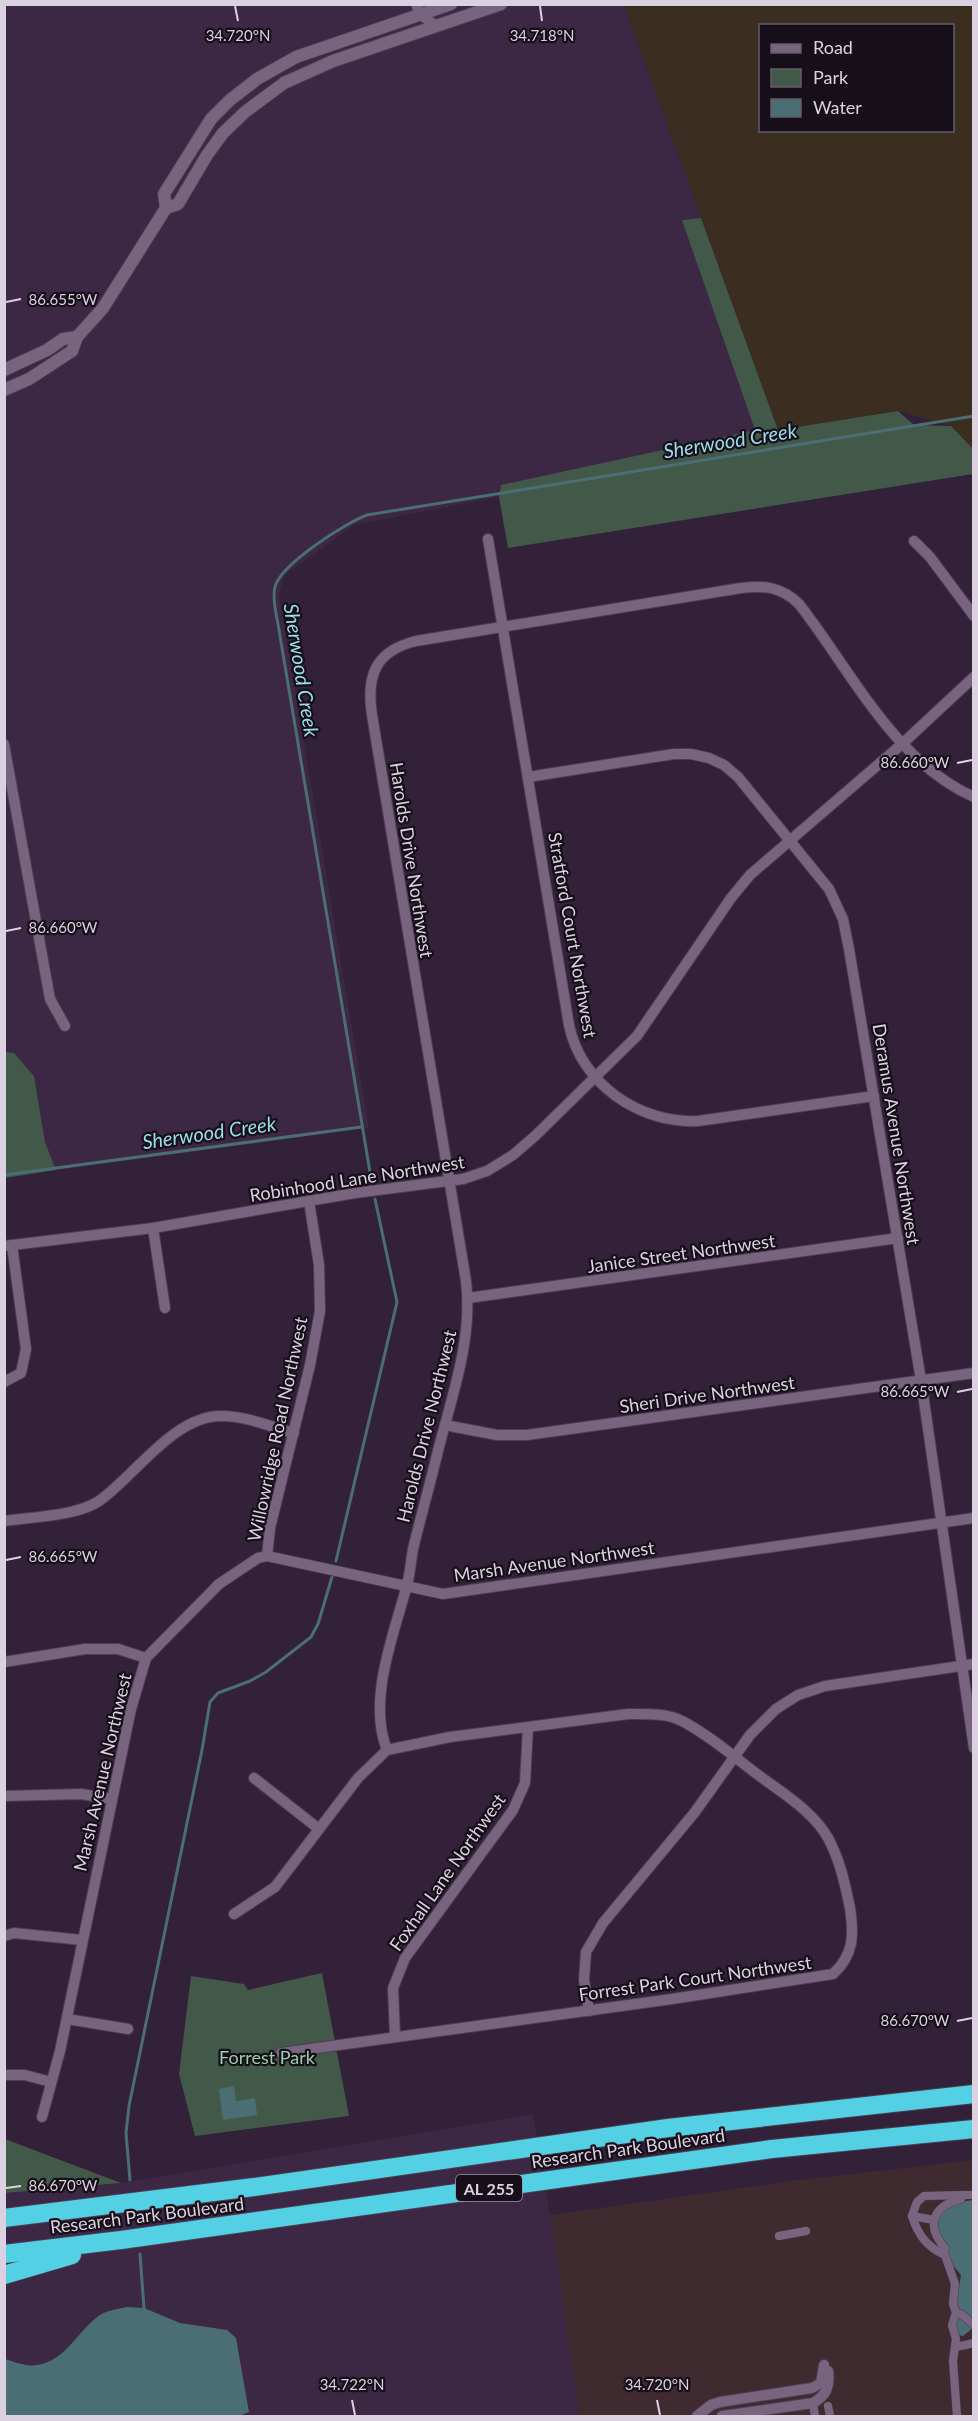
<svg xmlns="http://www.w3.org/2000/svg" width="978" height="2421" viewBox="0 0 978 2421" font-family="Lato,sans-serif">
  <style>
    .commercial { fill: #3e2a2f }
    .built { fill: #3c2745 }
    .education { fill: #3b2d20; fill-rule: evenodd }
    .green { fill: #425849 }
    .water { fill: #4a6e73 }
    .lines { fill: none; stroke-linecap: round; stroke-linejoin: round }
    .stream { stroke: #4a6e73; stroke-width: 3 }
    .pedestrian-casing { stroke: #4c3e52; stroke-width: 9 }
    .minor-casing { stroke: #4c3e52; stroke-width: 12 }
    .tertiary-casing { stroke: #4c3e52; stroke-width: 14 }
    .motorway-casing { stroke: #4c3e52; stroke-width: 20 }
    .pedestrian { stroke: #78647f; stroke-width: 8 }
    .minor { stroke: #78647f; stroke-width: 10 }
    .tertiary { stroke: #78647f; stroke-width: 12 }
    .motorway { stroke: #53d0e3; stroke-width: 18 }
    .ticks { fill: none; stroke: #dbd1e0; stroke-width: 2 }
    .labels { text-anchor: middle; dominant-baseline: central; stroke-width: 4.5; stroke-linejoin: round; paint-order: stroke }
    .shield { fill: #160e19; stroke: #a096a4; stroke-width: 1.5 }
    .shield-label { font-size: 16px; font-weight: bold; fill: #dbd1e0 }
    .street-label { font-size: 18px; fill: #dbd1e0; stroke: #160e19 }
    .park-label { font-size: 18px; fill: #9bceab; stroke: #160e19 }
    .water-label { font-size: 20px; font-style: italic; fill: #97dfe8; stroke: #160e19 }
    .ticks-label { font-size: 15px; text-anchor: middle; fill: #dbd1e0; stroke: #160e19; stroke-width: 4.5; stroke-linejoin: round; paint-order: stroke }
  </style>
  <rect width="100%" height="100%" fill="#322139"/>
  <path class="commercial" d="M973 2160V2416H579L550 2215 799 2180Z"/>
  <g class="built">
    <path d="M4 5H624L778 430 502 485 499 497 354 525 284 576 279 594 369 1128 56 1170 45 1142 34 1076 14 1053 5 1052Z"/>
    <path d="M533 2114 550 2215 579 2416H5V2193L121 2183Z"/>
  </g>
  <path class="education" d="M624 5H973V449L951 426 898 411 778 430ZM760 26H952V130H760Z"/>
  <g class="green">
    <path d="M701 218 778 430 898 411 914 425 951 426 973 449V474L508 548 499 497 501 485 755 430 682 220Z"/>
    <path d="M5 1052 14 1053 34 1076 45 1142 56 1170 5 1178Z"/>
    <path d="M322 1973 349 2116 195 2136 179 2074 191 1976 244 1984 248 1990Z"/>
    <path d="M5 2139 121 2183 5 2193Z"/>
  </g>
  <g class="water">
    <path d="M234 2086 236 2101 255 2098 257 2115 223 2120 219 2089Z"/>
    <path d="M973 2200V2323L956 2305 961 2275 952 2264 947 2251 949 2247C937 2239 937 2227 939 2214L954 2203Z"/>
    <path d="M127 2307 144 2308 180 2323 227 2330 236 2338 249 2412 239 2416H5V2359C15 2362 26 2367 37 2365 66 2361 78 2330 100 2315 108 2310 118 2309 127 2307Z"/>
    <path d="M960 2315 973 2328 963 2336 958 2335 955 2322Z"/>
  </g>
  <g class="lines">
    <g class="stream">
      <path d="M4 1175 361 1127"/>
      <path d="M372 1184 278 624C276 613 272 598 275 587 280 565 345 523 367 515L974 416"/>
      <path d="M336 1561 397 1302 375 1199"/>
      <path d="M130 2180 126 2133 129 2106 202 1750 210 1702 218 1693 250 1681 266 1672 311 1637 318 1624 332 1577"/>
      <path d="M140 2254 144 2308"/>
    </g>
    <defs>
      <g id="pedestrian">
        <path d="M912 2216 934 2220"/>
        <path d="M779 2236 806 2231"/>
        <path d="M945 2248C925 2225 933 2206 961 2199L962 2195H974"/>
        <path d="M944 2252 955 2284 953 2304 956 2313 952 2325 956 2339 953 2361 957 2416"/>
        <path d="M945 2255C927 2247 918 2235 912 2216L917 2202 924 2196 962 2195"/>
        <path d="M956 2313 961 2314 974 2325"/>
        <path d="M956 2347 974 2343"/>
        <path d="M813 2403 815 2416"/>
        <path d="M828 2406 830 2416"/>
      </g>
      <g id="minor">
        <path d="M416 4 421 15 436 26"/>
        <path d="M488 539 569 1025C581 1084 640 1124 698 1121L874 1096"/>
        <path d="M914 541 930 557 974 616"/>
        <path d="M4 744 50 999 65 1026"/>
        <path d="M528 777 674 754H691L709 758 724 765 738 777 829 889 843 919 849 949 921 1380 974 1748"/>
        <path d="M153 1228 165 1308"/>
        <path d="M4 1246 153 1228 355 1193 463 1179 487 1171 513 1155 535 1136 637 1036 731 898 750 875 902 744 974 677"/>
        <path d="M468 1298 898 1238"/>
        <path d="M4 1382 21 1373 26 1349 12 1245"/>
        <path d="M445 1425 497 1435H527L974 1373"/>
        <path d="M4 1521C31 1517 77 1516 99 1501 135 1476 174 1415 222 1416 246 1416 271 1427 294 1433"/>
        <path d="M267 1556 270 1528 310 1365 320 1311 319 1265 309 1201"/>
        <path d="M4 1662 85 1649H118L146 1658"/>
        <path d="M387 1750C367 1700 394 1634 407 1585 410 1573 411 1561 413 1549 421 1516 430 1484 438 1451 452 1395 473 1340 466 1281L372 715C366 676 375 651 416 641L741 588C764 585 782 587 799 604 850 669 894 762 974 797"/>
        <path d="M254 1778 319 1829"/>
        <path d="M4 1796 81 1794 112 1799"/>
        <path d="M234 1914 275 1887 358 1778 387 1750 450 1737 628 1714C646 1714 667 1713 682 1721 709 1735 733 1756 757 1774 782 1793 813 1811 828 1838 840 1860 845 1884 850 1908 854 1935 854 1955 833 1974L672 1999 281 2053"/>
        <path d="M4 1936 14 1933 82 1940"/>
        <path d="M589 2011 584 1980 586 1952 603 1923 695 1812 750 1735 776 1709 798 1695 825 1686 974 1664"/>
        <path d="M67 2019 128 2029"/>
        <path d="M395 2036 393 1988 405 1958 513 1810 525 1783 528 1727"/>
        <path d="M4 2075H25L51 2082"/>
        <path d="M42 2117 60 2051 131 1709 146 1658 219 1584 258 1558 267 1556 443 1594 974 1518"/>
        <path d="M697 2416 711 2405 720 2402 812 2388 821 2383 824 2365"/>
        <path d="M722 2416 813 2403C827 2395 830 2386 828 2371"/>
      </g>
      <g id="tertiary">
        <path d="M166 208 178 204 207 155 223 133 245 112 284 83 333 61 501 4"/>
        <path d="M4 370 47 350 63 339 77 337"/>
        <path d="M4 390 29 379 72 351 77 337 103 308 166 208 164 194 211 119 230 100 257 79 296 57 451 4"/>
      </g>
      <g id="motorway">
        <path d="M4 2218 254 2187 668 2128 974 2094"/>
        <path d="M4 2254 121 2240 772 2149 974 2129"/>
        <path d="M4 2275 72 2255"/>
      </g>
    </defs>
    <use href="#pedestrian" class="pedestrian-casing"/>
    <use href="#minor" class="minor-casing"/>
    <use href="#tertiary" class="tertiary-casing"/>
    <use href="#motorway" class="motorway-casing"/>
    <use href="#pedestrian" class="pedestrian"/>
    <use href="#minor" class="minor"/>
    <use href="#tertiary" class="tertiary"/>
    <use href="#motorway" class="motorway"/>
  </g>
  <path class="ticks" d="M235 6 238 21M540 6 542 21M6 302 21 299M957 763 972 760M6 931 21 928M957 1392 972 1389M6 1560 21 1557M957 2021 972 2018M6 2188 21 2186M352 2400 355 2415M657 2400 660 2415"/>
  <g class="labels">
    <rect class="shield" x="456" y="2175" width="66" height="26" rx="4.5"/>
    <g class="shield-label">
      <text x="489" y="2188">AL 255</text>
    </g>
    <g class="street-label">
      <text transform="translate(412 860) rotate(81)">Harolds Drive Northwest</text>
      <text transform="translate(573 935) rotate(80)">Stratford Court Northwest</text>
      <text transform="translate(897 1134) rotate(81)">Deramus Avenue Northwest</text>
      <text transform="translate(357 1178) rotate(-9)">Robinhood Lane Northwest</text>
      <text transform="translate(681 1253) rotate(-8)">Janice Street Northwest</text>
      <text transform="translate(707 1394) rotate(-8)">Sheri Drive Northwest</text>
      <text transform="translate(426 1426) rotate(-76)">Harolds Drive Northwest</text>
      <text transform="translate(277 1429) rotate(-78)">Willowridge Road Northwest</text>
      <text transform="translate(554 1561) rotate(-8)">Marsh Avenue Northwest</text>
      <text transform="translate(102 1772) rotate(-77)">Marsh Avenue Northwest</text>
      <text transform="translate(447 1872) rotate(-55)">Foxhall Lane Northwest</text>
      <text transform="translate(695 1978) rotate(-8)">Forrest Park Court Northwest</text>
      <text transform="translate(628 2148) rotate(-8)">Research Park Boulevard</text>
      <text transform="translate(147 2215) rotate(-7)">Research Park Boulevard</text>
    </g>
    <g class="park-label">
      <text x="267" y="2057">Forrest Park</text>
    </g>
    <g class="water-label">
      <text transform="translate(730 440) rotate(-9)">Sherwood Creek</text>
      <text transform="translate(302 670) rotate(81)">Sherwood Creek</text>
      <text transform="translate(209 1132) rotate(-8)">Sherwood Creek</text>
    </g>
  </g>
  <g class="ticks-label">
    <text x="238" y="41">34.720°N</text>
    <text x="542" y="41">34.718°N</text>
    <text x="63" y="305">86.655°W</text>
    <text x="915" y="768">86.660°W</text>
    <text x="63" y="933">86.660°W</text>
    <text x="915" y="1397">86.665°W</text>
    <text x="63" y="1562">86.665°W</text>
    <text x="915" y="2026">86.670°W</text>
    <text x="63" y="2191">86.670°W</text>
    <text x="352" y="2390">34.722°N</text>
    <text x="657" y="2390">34.720°N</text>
  </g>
  <rect width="978" height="2421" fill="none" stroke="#dbd1e0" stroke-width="12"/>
  <rect x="759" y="24" width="195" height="108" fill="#160e19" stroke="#655c69" stroke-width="1.5"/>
  <rect x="771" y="44" width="30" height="9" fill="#78647f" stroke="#655c69" stroke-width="1.5"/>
  <text x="813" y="54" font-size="18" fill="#dbd1e0">Road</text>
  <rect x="771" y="69" width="30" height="18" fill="#425849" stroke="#655c69" stroke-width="1.5"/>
  <text x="813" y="84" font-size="18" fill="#dbd1e0">Park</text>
  <rect x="771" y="99" width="30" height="18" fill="#4a6e73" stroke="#655c69" stroke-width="1.5"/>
  <text x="813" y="114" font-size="18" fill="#dbd1e0">Water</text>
</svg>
